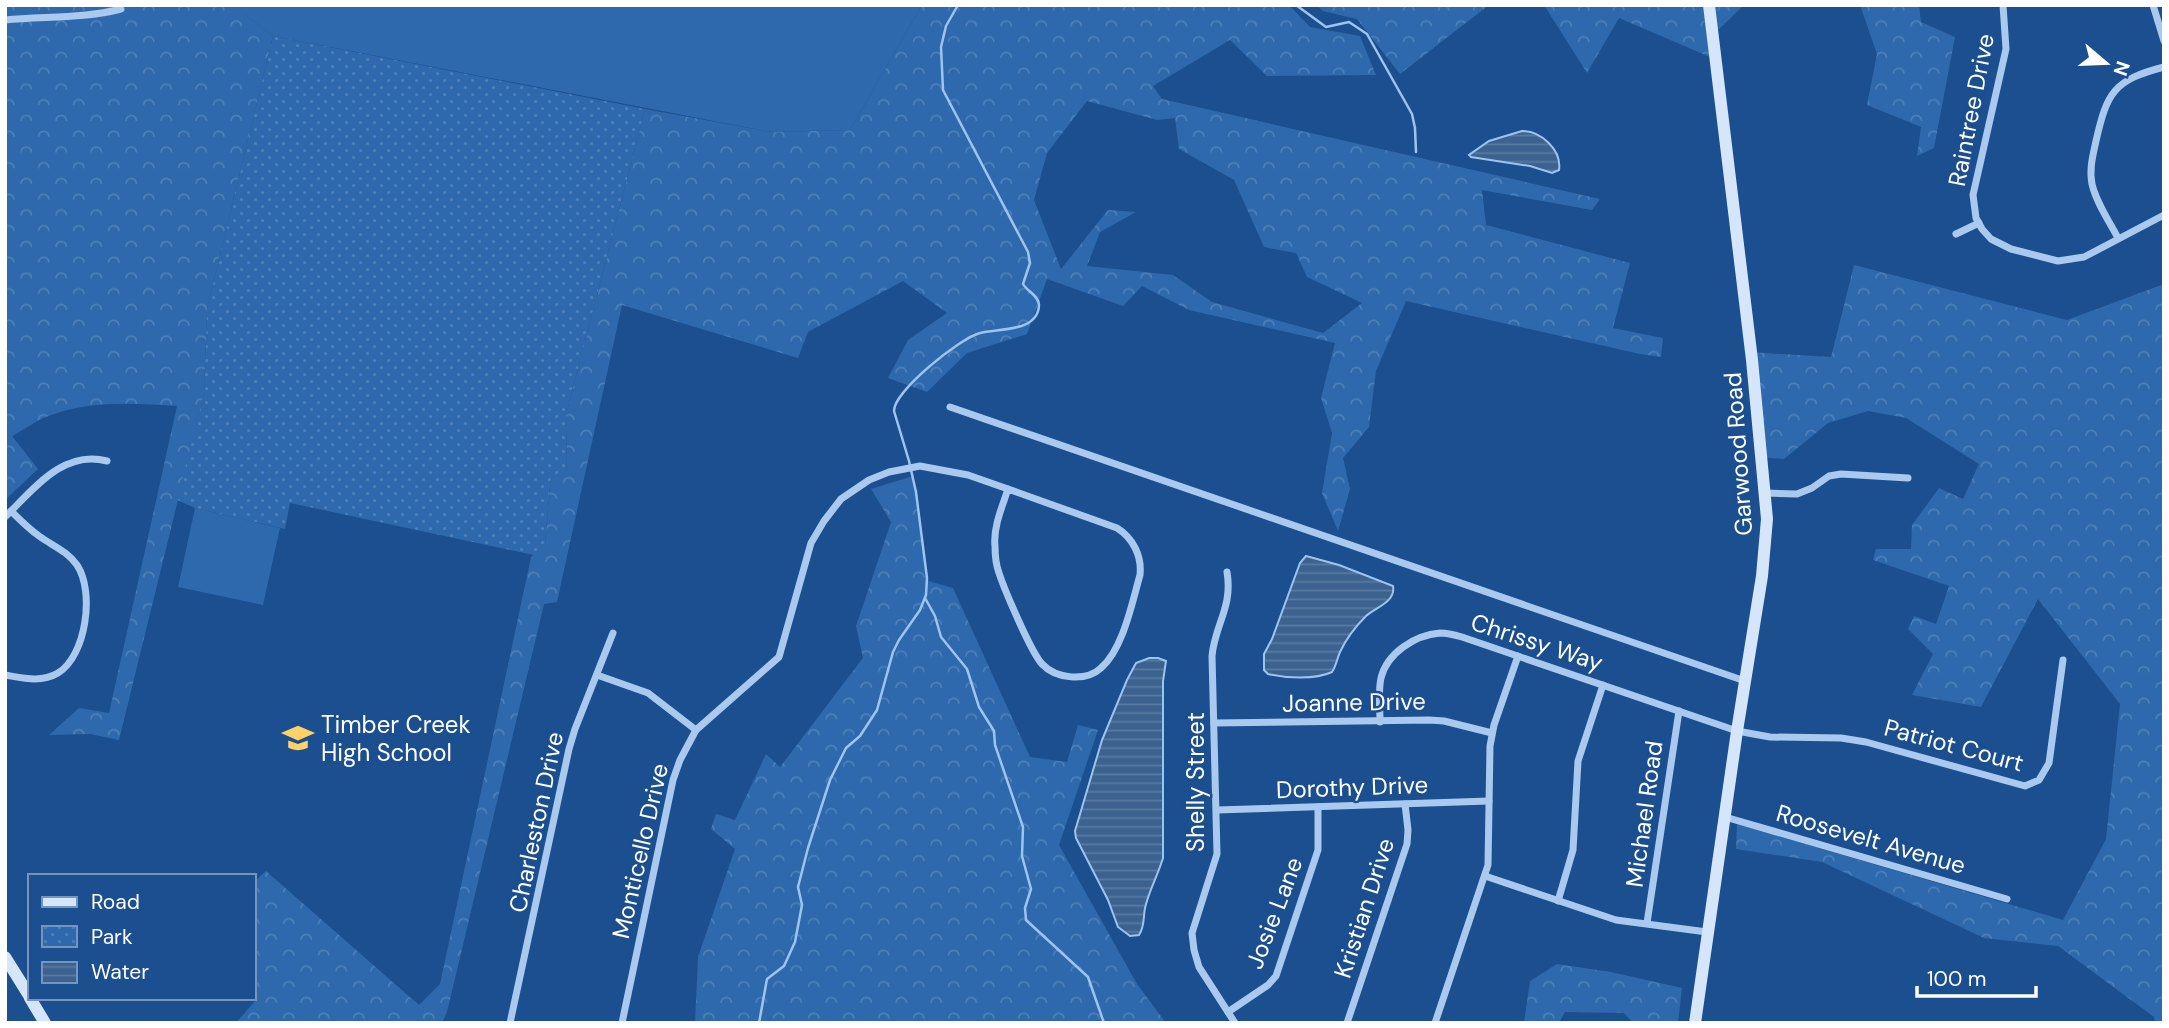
<svg xmlns="http://www.w3.org/2000/svg" width="2169" height="1028" viewBox="0 0 2169 1028" font-family="'DM Sans',sans-serif">
  <style>
    .grass { fill: #2e69ad }
    .forest { fill: url(#forest-crowns); fill-rule: evenodd }
    .park { fill: url(#park-dots) }
    .water { fill: url(#water-rules); stroke: #9cc4f0; stroke-width: 2 }
    .lines { fill: none; stroke-linecap: round; stroke-linejoin: round }
    .stream { stroke: #9cc4f0; stroke-width: 2.5 }
    .street { stroke: #a9c9ee; stroke-width: 7 }
    .secondary { stroke: #d6e6fa; stroke-width: 12 }
    .labels { text-anchor: middle; dominant-baseline: central; stroke-width: 5; stroke-linejoin: round; paint-order: stroke }
    .street-label { font-size: 24px; fill: #fff; stroke: #1b4f8f }
    .poi-label { font-size: 24px; fill: #fff; stroke: #1b4f8f; text-anchor: start }
  </style>
  <defs>
    <pattern id="forest-crowns" width="20" height="18" patternUnits="userSpaceOnUse" patternTransform="scale(1.75)"><rect width="20" height="18" fill="#2e69ad"/><path d="M2 6a3 3 0 1 1 6 0M12 15a3 3 0 1 1 6 0" fill="none" stroke="#4d80b9"/></pattern>
    <pattern id="park-dots" width="8" height="8" patternUnits="userSpaceOnUse" patternTransform="scale(1.75)"><rect width="8" height="8" fill="#2e69ad"/><path d="M2 2h.1M6 6h.1" fill="none" stroke="#4d80b9" stroke-width="1.8" stroke-linecap="round"/></pattern>
    <pattern id="water-rules" width="6" height="5" patternUnits="userSpaceOnUse" patternTransform="scale(1.75)"><rect width="6" height="5" fill="#3c6290"/><path d="M0 2.5h6" fill="none" stroke="#597aa1"/></pattern>
  </defs>
  <rect width="100%" height="100%" fill="#1b4f8f"/>
  <g class="grass">
    <path d="M244 5H922L850 130 771 132 273 36 244 14Z"/>
    <path d="M195 508 280 528 263 605 178 587Z"/>
  </g>
  <g class="forest">
    <path d="M5 5H244V14L273 36 207 309 204 394 119 740 90 734 49 735 79 708 109 713 177 406C132 403 88 400 46 417 34 422 23 430 12 436L38 469 5 500Z"/>
    <path d="M922 5H1289L1310 27 1360 36 1376 75 1267 76 1230 40 1153 86 1162 99 1600 199 1592 210 1482 190 1486 225 1630 263 1613 328 1663 338 1661 357 1640 354 1406 301 1376 371 1369 427 1343 458 1350 489 1338 531 1322 493 1332 433 1321 398 1335 343 1189 310 1142 286 1123 306 1047 279 1027 334 967 353 927 392 888 378 908 340 947 313 903 281 808 332 798 358 622 305 557 602 544 604 447 1012 442 1023H236L255 1001 254 882 266 871 419 1005 440 984 531 557 545 544 551 477 567 476 566 415 645 109 771 132 850 130ZM1087 101 1157 120 1175 118 1179 149 1234 180 1264 247 1296 253 1307 277 1362 303 1323 333 1212 302 1173 275 1087 266 1100 232 1136 212 1108 210 1061 269 1034 200 1047 153Z"/>
    <path d="M1316 5H1489L1400 74 1357 19 1323 11Z"/>
    <path d="M1544 5H1744L1715 33 1717 60 1619 18 1587 73Z"/>
    <path d="M1860 5H1919L1921 22 1955 37 1934 148 1917 156 1921 127 1867 105 1877 54Z"/>
    <path d="M1854 265 2067 320 2164 284V1023H2155L2154 1017 2058 946 1984 938 1822 862 1736 849 1737 824 2063 920 2106 839 2120 704 2038 599 1981 707 1912 695 1933 654 1908 629 1914 616 1936 624 1949 586 1873 560 1876 549H1911L1912 525 1939 488 1963 499 1979 464 1906 418 1868 411 1828 423 1784 459 1758 457 1749 352 1831 357Z"/>
    <path d="M913 476 928 581 953 588 1030 757 1067 762 1078 725 1098 730 1059 845 1137 984 1166 1023H695L698 957 735 849 711 829 716 814 735 820 766 754 780 767 863 658 856 626 891 522 871 489Z"/>
    <path d="M1557 964 1611 972 1682 988 1678 1023H1633L1624 1013 1565 1012 1559 1023H1524L1530 981Z"/>
  </g>
  <path class="park" d="M273 36 645 109 566 415 567 477H551L545 544 534 555 290 503 285 529 195 508 177 500 204 394 207 309Z"/>
  <g class="water">
    <path d="M1522 131C1541 131 1562 150 1559 170L1552 173 1530 166 1471 157 1469 155 1489 141Z"/>
    <path d="M1306 556 1339 565 1393 586C1396 602 1376 607 1366 616 1356 626 1346 639 1340 652 1337 659 1336 666 1332 672 1315 680 1286 678 1268 674L1264 670V654L1272 639 1300 563Z"/>
    <path d="M1149 658H1158L1166 661 1163 681V858C1158 875 1149 890 1145 908 1143 918 1145 926 1139 935L1130 936 1118 927 1108 900 1076 838 1075 831 1102 740 1127 680 1136 663Z"/>
  </g>
  <g class="lines">
    <g class="stream">
      <path d="M1296 5 1326 27 1349 22 1367 34 1412 114 1415 128 1416 152"/>
      <path d="M925 598 935 616 941 637 967 669 979 707 994 731 995 745 1023 827 1022 856 1031 889 1025 908 1026 920 1088 977 1104 1023"/>
      <path d="M759 1023 767 979 784 966 795 942 802 905 798 887 808 848 830 780 846 748 860 736 877 710 893 652 899 640 920 610 926 595 927 578 916 492 909 461 894 411C894 391 960 338 980 333 997 328 1038 333 1039 305 1039 296 1027 291 1023 284L1030 263 1028 252 943 90 941 47 946 26 958 5"/>
    </g>
    <g class="street">
      <path d="M2003 5 2006 49 1973 195 1976 218 1982 229 1991 239 2011 249 2058 261 2084 257 2164 215"/>
      <path d="M2153 5 2164 41"/>
      <path d="M5 20C44 16 83 19 121 9"/>
      <path d="M1956 234 1979 223"/>
      <path d="M2118 238C2109 221 2096 202 2092 184 2089 169 2093 155 2096 141 2107 92 2114 80 2164 67"/>
      <path d="M950 407 1745 681"/>
      <path d="M1008 489 1117 528C1133 538 1142 556 1140 575 1132 603 1123 649 1101 668 1086 682 1056 679 1042 664 1031 652 1005 591 999 573 996 565 995 555 995 546 993 528 1002 507 1008 489Z"/>
      <path d="M1765 493 1797 494 1812 488 1829 476 1841 474 1908 478"/>
      <path d="M5 517C33 490 63 449 107 461"/>
      <path d="M1227 572C1233 607 1215 624 1212 656L1217 854 1192 933 1194 950 1199 967 1235 1023"/>
      <path d="M5 675C23 678 41 683 58 673 86 656 95 592 77 565 67 551 53 546 39 536 29 529 20 520 11 511"/>
      <path d="M597 675 648 693 696 730"/>
      <path d="M1380 722C1380 708 1378 691 1381 678 1387 653 1415 635 1440 633 1447 633 1455 635 1462 637L1737 731 1770 737 1841 738 1866 742 2025 786 2039 780 2049 763 2063 660"/>
      <path d="M1214 723 1429 720 1444 721 1492 733"/>
      <path d="M1217 810 1489 801"/>
      <path d="M1725 817 2007 899"/>
      <path d="M1485 876 1616 920 1707 932"/>
      <path d="M1558 901 1573 850 1578 761 1603 685"/>
      <path d="M1647 923 1679 711"/>
      <path d="M1228 1012 1268 985 1276 976 1318 850V807"/>
      <path d="M510 1023 569 749 575 729 613 633"/>
      <path d="M622 1023 673 780 680 760 696 730 779 657 811 543 824 521 841 499 869 480 889 472 920 466 968 475 1008 489"/>
      <path d="M1347 1023 1407 844 1408 830 1405 804"/>
      <path d="M1435 1023 1488 865 1490 746 1494 725 1518 656"/>
    </g>
    <g class="secondary">
      <path d="M5 957 30 997"/>
      <path d="M30 998 45 1023"/>
      <path d="M1695 1023 1737 731 1762 576 1767 519 1752 360 1709 5"/>
    </g>
  </g>
  <defs>
    <symbol id="school-bare" viewBox="-9 -9 18 18"><path d="M0-5L7-2L0 1L-7-2ZM-4 1L0 2.5L4 1V4Q0 6-4 4Z" fill="#ffd166" stroke="#1b4f8f" stroke-width="2.5" paint-order="stroke"/></symbol>
  </defs>
  <g fill-rule="evenodd">
    <use href="#school-bare" x="276" y="716" width="44" height="44"/>
  </g>
  <g class="labels">
    <g class="street-label">
      <text transform="translate(1971 110) rotate(-79)">Raintree Drive</text>
      <text transform="translate(1738 454) rotate(-94)">Garwood Road</text>
      <text transform="translate(1537 642) rotate(18)">Chrissy Way</text>
      <text transform="translate(1354 702) rotate(-1)">Joanne Drive</text>
      <text transform="translate(1954 745) rotate(15)">Patriot Court</text>
      <text transform="translate(1195 782) rotate(-90)">Shelly Street</text>
      <text transform="translate(1352 787) rotate(-2)">Dorothy Drive</text>
      <text transform="translate(1644 814) rotate(-82)">Michael Road</text>
      <text transform="translate(536 822) rotate(-78)">Charleston Drive</text>
      <text transform="translate(1871 839) rotate(16)">Roosevelt Avenue</text>
      <text transform="translate(640 851) rotate(-77)">Monticello Drive</text>
      <text transform="translate(1364 908) rotate(-72)">Kristian Drive</text>
      <text transform="translate(1274 913) rotate(-69)">Josie Lane</text>
    </g>
    <g class="poi-label">
      <text x="321" y="724">Timber Creek<tspan x="321" dy="28">High School</tspan></text>
    </g>
  </g>
  <rect width="2169" height="1028" fill="none" stroke="#ffffff" stroke-width="14"/>
  <rect x="28" y="874" width="228" height="126" fill="#1b4f8f" stroke="#7695bc" stroke-width="2"/>
  <rect x="42" y="897" width="35" height="10" fill="#d6e6fa" stroke="#7695bc" stroke-width="2"/>
  <text x="91" y="909" font-size="21" fill="#ffffff">Road</text>
  <rect x="42" y="926" width="35" height="21" fill="url(#park-dots)" stroke="#7695bc" stroke-width="2"/>
  <text x="91" y="944" font-size="21" fill="#ffffff">Park</text>
  <rect x="42" y="962" width="35" height="21" fill="url(#water-rules)" stroke="#7695bc" stroke-width="2"/>
  <text x="91" y="979" font-size="21" fill="#ffffff">Water</text>
  <g transform="translate(2106 63) rotate(109)" stroke="#1b4f8f" stroke-width="5" paint-order="stroke">
  <path d="M0-5L12 26L0 18L-12 26Z" fill="#ffffff"/>
  <text y="-10" font-size="19" font-weight="bold" text-anchor="middle" fill="#ffffff">N</text>
  </g>
  <path d="M1917 986v10h119v-10" fill="none" stroke="#ffffff" stroke-width="3.5"/>
  <text x="1927" y="986" font-size="21" fill="#ffffff" stroke="#1b4f8f" stroke-width="5" paint-order="stroke">100 m</text>
</svg>
